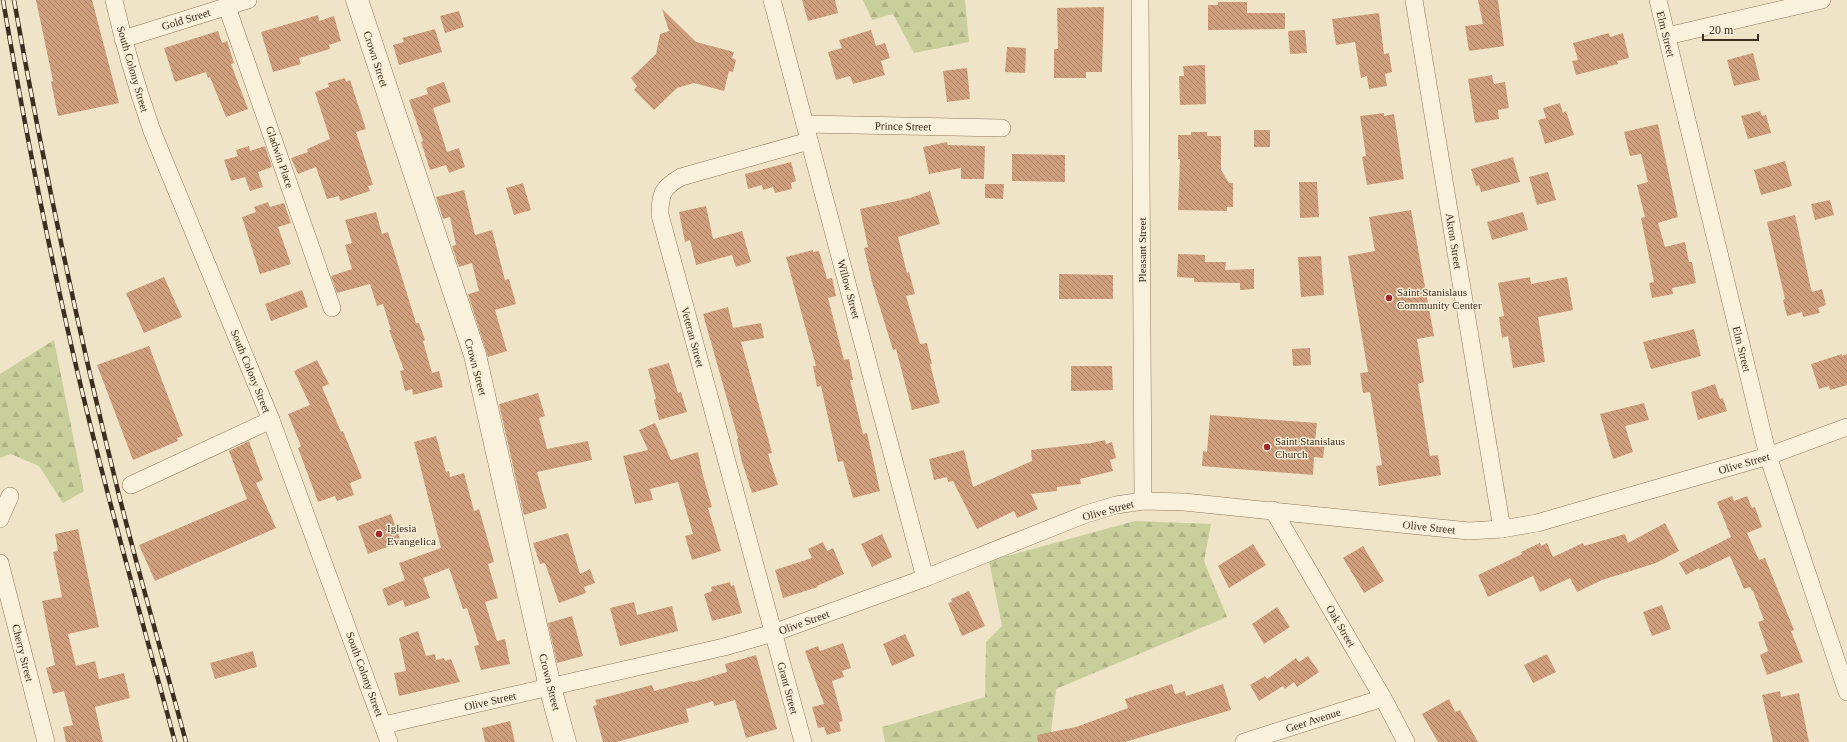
<svg xmlns="http://www.w3.org/2000/svg" width="1847" height="742" viewBox="0 0 1847 742" font-family="Georgia,serif">
  <style>
    .forest { fill: url(#forest-firs) }
    .building { fill: url(#building-back-hatch) }
    .lines { fill: none; stroke-linecap: round; stroke-linejoin: round }
    .minor-casing { stroke: #8d765c; stroke-width: 18 }
    .tertiary-casing { stroke: #8d765c; stroke-width: 23 }
    .minor { stroke: #faf1dc; stroke-width: 17 }
    .tertiary { stroke: #faf1dc; stroke-width: 22 }
    .rail-casing { stroke: #3d2e20; stroke-width: 4.5 }
    .rail { stroke: #f7eed8; stroke-width: 3; stroke-dasharray: 9; stroke-linecap: butt }
    .poi-dot { fill: #9e2a2b; stroke: #f7eed8; stroke-width: 1.5 }
    .labels { text-anchor: middle; dominant-baseline: central; stroke-width: 3; stroke-linejoin: round; paint-order: stroke }
    .street-label { font-size: 11px; fill: #3d2e20; stroke: #f7eed8 }
    .poi-label { font-size: 11px; fill: #3d2e20; stroke: #f7eed8; text-anchor: start }
  </style>
  <defs>
    <pattern id="forest-firs" width="22" height="20" patternUnits="userSpaceOnUse"><rect width="22" height="20" fill="#c9cf9b"/><path d="M5 1l3.5 6h-7zM16 11l3.5 6h-7z" fill="#aeb285"/></pattern>
    <pattern id="building-back-hatch" width="6" height="6" patternUnits="userSpaceOnUse"><rect width="6" height="6" fill="#cf9f7d"/><path d="M-1 5l2 2M0 0l6 6M5-1l2 2" fill="none" stroke="#a98266"/></pattern>
  </defs>
  <rect width="100%" height="100%" fill="#f0e4c8"/>
  <g class="forest">
    <path d="M863 0H965L969 42 914 53 893 14 872 20Z"/>
    <path d="M54 340 84 491 63 503 39 466 11 454 0 458V374Z"/>
    <path d="M1135 521 1211 524 1204 561 1227 617 1056 689 1050 742H885L882 727 985 697 986 642 1002 626 989 561Z"/>
  </g>
  <g class="building">
    <path d="M36 0H92L119 103 58 116 51 82 53 81Z"/>
    <path d="M802 0H835L838 13 808 21Z"/>
    <path d="M1478 0H1498L1504 46 1469 51 1465 26 1483 24Z"/>
    <path d="M1218 2H1247V13H1285V29L1208 30V5H1218Z"/>
    <path d="M1104 7 1102 72H1086V78H1054V49H1058L1057 8Z"/>
    <path d="M662 9 696 42 734 52 732 58 736 60 733 72 729 71 724 91 694 83 677 88 654 110 634 90 637 86 631 78 656 54 660 34 669 31Z"/>
    <path d="M459 11 464 27 445 33 440 16Z"/>
    <path d="M1379 13 1384 54 1389 53 1392 72 1385 74 1387 86 1369 89 1367 76 1361 78 1355 42 1336 45 1332 19Z"/>
    <path d="M318 15 319 21 334 16 341 41 329 45 330 49 299 58 301 64 273 72 261 32Z"/>
    <path d="M435 29 442 52 399 65 393 45 404 42 402 38Z"/>
    <path d="M871 30 876 46 885 43 890 58 881 61 885 75 853 84 850 76 836 80 828 52 842 48 839 40Z"/>
    <path d="M1305 30 1307 53 1290 54 1288 31Z"/>
    <path d="M218 31 222 43 227 41 234 63 231 64 248 109 226 117 210 77 208 78 206 72 175 82 164 48Z"/>
    <path d="M1609 33 1610 37 1623 33 1629 58 1617 61 1618 64 1576 75 1572 61 1578 60 1573 43Z"/>
    <path d="M1007 47 1026 48 1025 73 1005 72Z"/>
    <path d="M1753 53 1760 80 1734 86 1727 60Z"/>
    <path d="M1205 65 1206 104 1180 105 1179 76H1184L1183 66Z"/>
    <path d="M967 68 970 99 947 102 943 71Z"/>
    <path d="M1492 75 1494 84 1505 82 1509 108 1498 110 1499 119 1475 123 1468 79Z"/>
    <path d="M345 78 346 82 350 80 366 129 356 132 373 185 368 186 370 191 340 201 339 196 327 199 316 167 298 174 291 158 308 152 307 149 330 139 315 92 329 87 328 83Z"/>
    <path d="M444 82 451 102 433 108 447 152 459 148 465 167 449 173 446 165 430 170 421 142 423 141 409 100 428 94 426 88Z"/>
    <path d="M1560 103 1563 113 1566 111 1574 135 1545 144 1538 120 1546 118 1543 108Z"/>
    <path d="M1760 111 1762 116 1766 115 1771 133 1748 139 1741 116Z"/>
    <path d="M1384 113V116L1394 114 1404 179 1367 185 1362 157 1366 156 1360 116Z"/>
    <path d="M1658 124 1678 217 1658 223 1665 247 1685 242 1689 262H1692L1696 283 1672 288 1673 294 1652 298 1649 283 1654 282 1641 218 1645 217 1637 185 1648 182 1641 154 1630 156 1624 132Z"/>
    <rect x="1254" y="130" width="16" height="17"/>
    <path d="M1191 132H1207V136H1221V170L1229 183H1233V207H1227V211L1178 210 1180 159H1178V135H1191Z"/>
    <path d="M947 142 948 145 985 146 984 179H961V168L929 174 923 147Z"/>
    <path d="M249 146 250 151 265 146 272 167 258 172 263 187 250 191 245 177 231 181 224 160 238 156 236 150Z"/>
    <path d="M1012 154 1065 155V182L1012 181Z"/>
    <path d="M1513 157 1520 182 1481 192 1479 185 1476 186 1471 169Z"/>
    <path d="M1785 161 1792 186 1761 195 1754 170Z"/>
    <path d="M791 162 796 181 791 183 792 189 775 193 773 187 763 190 762 185 748 189 745 174Z"/>
    <path d="M1548 172 1556 200 1537 205 1529 177Z"/>
    <path d="M1299 182H1317L1319 217 1300 218Z"/>
    <path d="M523 183 531 210 514 215 506 188Z"/>
    <path d="M985 184H1004L1003 199 985 198Z"/>
    <path d="M464 190 475 235 492 230 505 280 509 279 516 304 495 310 507 351 488 357 468 294 479 291 472 263 459 267 452 246 456 245 450 217 443 219 436 197Z"/>
    <path d="M930 191 940 224 898 237 907 273 909 272 915 294 906 296 920 344 927 343 932 364H930L940 403 912 410 896 349 893 350 872 282 864 248 868 247 860 209 910 198Z"/>
    <path d="M1830 200 1834 215 1815 220 1811 204Z"/>
    <path d="M268 202 270 207 284 203 291 223 278 227 291 264 260 274 242 217 256 212 254 207Z"/>
    <path d="M706 206 713 239 742 231 751 262 736 267 732 255 696 265 690 240 685 242 679 212Z"/>
    <path d="M1411 210 1434 336 1417 339 1424 382 1418 384 1430 456 1438 455 1441 475 1379 486 1376 466 1382 465 1370 392 1363 393 1360 373 1368 372 1348 256 1375 251 1369 217Z"/>
    <path d="M376 212 382 234 388 232 416 323H419L425 340 423 341 432 373 439 371 443 387 413 395 412 389 405 391 400 371 404 370 389 330H391L383 304 377 306 370 284 337 293 331 276 352 269 345 245 352 243 345 220Z"/>
    <path d="M1523 212 1528 230 1492 240 1487 222Z"/>
    <path d="M1795 215 1811 289 1812 292 1822 289 1826 305 1818 308 1820 313 1803 317 1802 312 1787 316 1783 300 1785 299 1767 222Z"/>
    <path d="M813 250V252L819 251 827 279 832 278 836 296 828 298 844 360 849 359 853 380H850L863 434 867 433 880 491 853 498 843 461 838 462 821 386 817 387 813 366H816L786 257Z"/>
    <path d="M1178 254 1205 255V262H1226L1225 270 1254 269V289L1240 290V283L1194 282V278L1177 277Z"/>
    <path d="M1321 256 1324 295 1301 297 1298 257Z"/>
    <path d="M1059 274 1113 275V299H1059Z"/>
    <path d="M164 277 182 317 144 333 126 293Z"/>
    <path d="M1530 277 1531 284 1567 277 1573 310 1538 317 1545 362 1513 368 1508 336 1502 338 1499 317 1504 316 1498 283Z"/>
    <path d="M302 290 308 307 271 321 265 304Z"/>
    <path d="M728 307 733 328 761 323 764 338 741 342 768 438 772 453 768 454 778 485 752 493 742 462 737 439 738 438 703 314Z"/>
    <path d="M1694 329 1701 356 1651 369 1643 342Z"/>
    <path d="M149 346 183 436 177 438 178 441 133 460 97 365Z"/>
    <path d="M1310 348 1311 365 1293 366 1292 349Z"/>
    <path d="M1842 354V356L1847 354V385L1830 390 1829 386 1819 389 1811 364Z"/>
    <path d="M317 360 329 384 322 387 341 432 343 431 362 478 350 483 354 495 337 501 335 496 318 502 298 448 301 446 288 414 310 405 294 371Z"/>
    <path d="M669 363 678 393 681 392 687 412 659 420 654 400 656 399 648 369Z"/>
    <path d="M1071 366H1112L1113 390 1071 391Z"/>
    <path d="M1715 384 1720 399 1723 398 1727 411 1698 420 1691 392Z"/>
    <path d="M538 393 545 416 539 418 547 449 588 441 592 460 537 472 547 508 524 515 499 404Z"/>
    <path d="M1644 403 1649 420 1625 426 1633 452 1613 459 1600 414Z"/>
    <path d="M1210 415 1317 423 1315 442 1325 443 1323 458 1314 457 1313 475 1202 466 1203 451 1207 452Z"/>
    <path d="M655 423 671 460 698 452 703 476 712 507 708 508 721 551 692 560 685 536 693 534 678 482 650 489 653 500 635 504 623 456 648 450 639 430Z"/>
    <path d="M436 436 446 472 449 471 450 477 464 473 474 511 479 509 494 562 488 564 498 598 485 602 497 641 505 639 510 664 481 670 474 646 479 645 467 608 463 609 449 568 423 578 430 598 405 607 403 600 388 606 382 589 405 580 399 563 441 548 414 442Z"/>
    <path d="M1105 440 1106 444 1112 442 1116 458 1110 460 1113 471 1080 479 1081 484 1057 487V491L1031 494 1038 509 1017 518 1014 511 977 529 953 481 948 482 947 477 934 480 929 459 964 450 973 487 1032 461 1031 450 1091 443Z"/>
    <path d="M249 441 263 480 256 483 276 528 155 581 139 545 247 499 229 451Z"/>
    <path d="M1732 496 1734 501 1747 496 1752 508 1755 507 1762 527 1747 533 1759 560 1765 558 1794 630 1791 631 1803 662 1767 675 1760 655 1768 651 1758 622 1764 620 1753 591H1752L1750 587 1744 589 1730 556 1700 570 1699 568 1686 575 1679 563 1731 537 1717 502Z"/>
    <path d="M391 514 401 542 368 554 358 526Z"/>
    <path d="M1665 523 1679 551 1656 563 1602 580 1577 592 1570 578 1540 592 1533 576 1488 597 1478 575 1522 554 1521 552 1540 543 1541 546 1547 543 1553 557 1583 543 1584 546 1625 534 1628 543Z"/>
    <path d="M78 529 99 627 68 634 76 666 95 661 99 679 124 673 130 698 95 707 103 742H66L63 727 73 725 64 691 53 694 46 668 55 665 42 601 62 597 53 552 58 551 55 534Z"/>
    <path d="M568 533 580 574 590 569 595 583 584 587 586 593 559 603 545 563 540 564 533 543Z"/>
    <path d="M882 534 892 557 872 567 861 544Z"/>
    <path d="M823 542 827 551 833 548 844 574 817 586 818 587 783 598 775 570 812 558 808 549Z"/>
    <path d="M1253 544 1266 565 1229 588 1218 566Z"/>
    <path d="M1363 546 1384 581 1364 593 1343 558Z"/>
    <path d="M730 582 731 586 734 585 742 613 712 621 704 594 712 591 711 587Z"/>
    <path d="M969 591 985 626 962 636 948 603 952 602 951 599Z"/>
    <path d="M634 602 637 615 672 606 678 631 620 646 610 608Z"/>
    <path d="M1662 605 1671 629 1652 636 1643 612Z"/>
    <path d="M1277 607 1290 627 1264 644 1252 624Z"/>
    <path d="M572 616 583 656 557 663 548 623Z"/>
    <path d="M418 631 426 656 435 654 436 660 444 658 445 661 451 659 460 682 399 696 394 673 406 671 399 638Z"/>
    <path d="M905 634 915 656 892 666 883 644Z"/>
    <path d="M843 643 851 668 842 671 844 677 832 681 843 721 839 722 841 731 827 735 824 727 818 728 812 707 824 704 805 651 818 646 820 651Z"/>
    <path d="M253 651 257 667 215 679 210 663Z"/>
    <path d="M1547 654 1556 672 1533 683 1524 665Z"/>
    <path d="M756 655 777 729 746 738 735 700 714 706 713 701 686 709 689 722 617 742H603L593 706 597 705 595 700 652 685 654 691 692 681 693 682 727 672 725 664Z"/>
    <path d="M1308 656 1319 672 1297 687 1294 682 1285 689 1283 686 1259 701 1250 685 1265 676 1267 679 1296 658 1299 662Z"/>
    <path d="M1172 684 1175 694 1185 691 1186 696 1223 684 1231 710 1125 742H1038L1037 735 1076 727 1128 708 1125 699Z"/>
    <path d="M1780 691 1781 697 1799 693 1809 742H1773L1762 695Z"/>
    <path d="M1449 699 1455 712 1460 710 1478 742H1438L1422 714Z"/>
    <path d="M510 721 515 742H485L482 728Z"/>
  </g>
  <g class="lines">
    <defs>
      <g id="minor">
        <path d="M114 0C124 45 137 88 152 131L271 420 389 742"/>
        <path d="M772 0 925 578"/>
        <path d="M1140 0 1143 501"/>
        <path d="M1414 0 1502 529"/>
        <path d="M1658 0 1768 456 1847 692"/>
        <path d="M227 7 332 308"/>
        <path d="M1667 36 1822 0"/>
        <path d="M123 39 248 0"/>
        <path d="M805 124 1002 128"/>
        <path d="M131 485 271 420"/>
        <path d="M1273 510 1383 698 1406 742"/>
        <path d="M0 519 10 496"/>
        <path d="M0 563 46 742"/>
        <path d="M384 725 724 647 773 633 925 578 1086 514 1116 505 1143 501 1184 502 1469 531 1502 529 1537 523 1768 456 1847 427"/>
        <path d="M803 742 660 215C660 194 662 188 681 177L809 141"/>
        <path d="M1244 742 1383 698"/>
      </g>
      <path id="tertiary" d="M357 0 475 355 550 687 565 742"/>
    </defs>
    <use href="#minor" class="minor-casing"/>
    <use href="#tertiary" class="tertiary-casing"/>
    <use href="#minor" class="minor"/>
    <use href="#tertiary" class="tertiary"/>
    <defs>
      <g id="rail">
        <path d="M3 0C22 111 43 221 68 331 99 469 138 605 175 742"/>
        <path d="M14 0C43 163 77 326 117 487 138 572 163 657 186 742"/>
      </g>
    </defs>
    <use href="#rail" class="rail-casing"/>
    <use href="#rail" class="rail"/>
  </g>
  <g class="poi-dot">
    <circle cx="1389" cy="298" r="4"/>
    <circle cx="1267" cy="447" r="4"/>
    <circle cx="379" cy="534" r="4"/>
  </g>
  <g class="labels">
    <g class="street-label">
      <text transform="translate(186 19) rotate(-17)">Gold Street</text>
      <text transform="translate(1666 34) rotate(76)">Elm Street</text>
      <text transform="translate(376 59) rotate(72)">Crown Street</text>
      <text transform="translate(133 69) rotate(74)">South Colony Street</text>
      <text transform="translate(903 126) rotate(1)">Prince Street</text>
      <text transform="translate(280 157) rotate(71)">Gladwin Place</text>
      <text transform="translate(1454 241) rotate(81)">Akron Street</text>
      <text transform="translate(1142 250) rotate(-90)">Pleasant Street</text>
      <text transform="translate(849 289) rotate(75)">Willow Street</text>
      <text transform="translate(693 337) rotate(75)">Veteran Street</text>
      <text transform="translate(1742 349) rotate(76)">Elm Street</text>
      <text transform="translate(476 367) rotate(75)">Crown Street</text>
      <text transform="translate(251 371) rotate(68)">South Colony Street</text>
      <text transform="translate(1744 463) rotate(-16)">Olive Street</text>
      <text transform="translate(1108 510) rotate(-15)">Olive Street</text>
      <text transform="translate(1429 527) rotate(6)">Olive Street</text>
      <text transform="translate(804 622) rotate(-20)">Olive Street</text>
      <text transform="translate(1341 626) rotate(60)">Oak Street</text>
      <text transform="translate(23 653) rotate(76)">Cherry Street</text>
      <text transform="translate(365 674) rotate(70)">South Colony Street</text>
      <text transform="translate(550 682) rotate(76)">Crown Street</text>
      <text transform="translate(788 688) rotate(75)">Grant Street</text>
      <text transform="translate(490 701) rotate(-13)">Olive Street</text>
      <text transform="translate(1313 720) rotate(-18)">Geer Avenue</text>
    </g>
    <g class="poi-label">
      <text x="1397" y="292">Saint Stanislaus<tspan x="1397" dy="13">Community Center</tspan></text>
      <text x="1275" y="441">Saint Stanislaus<tspan x="1275" dy="13">Church</tspan></text>
      <text x="387" y="528">Iglesia<tspan x="387" dy="13">Evangelica</tspan></text>
    </g>
  </g>
  <path d="M1703 34v6h55v-6" fill="none" stroke="#3d2e20" stroke-width="2"/>
  <text x="1709" y="34" font-size="12" fill="#3d2e20" stroke="#f7eed8" stroke-width="3" paint-order="stroke">20 m</text>
</svg>
